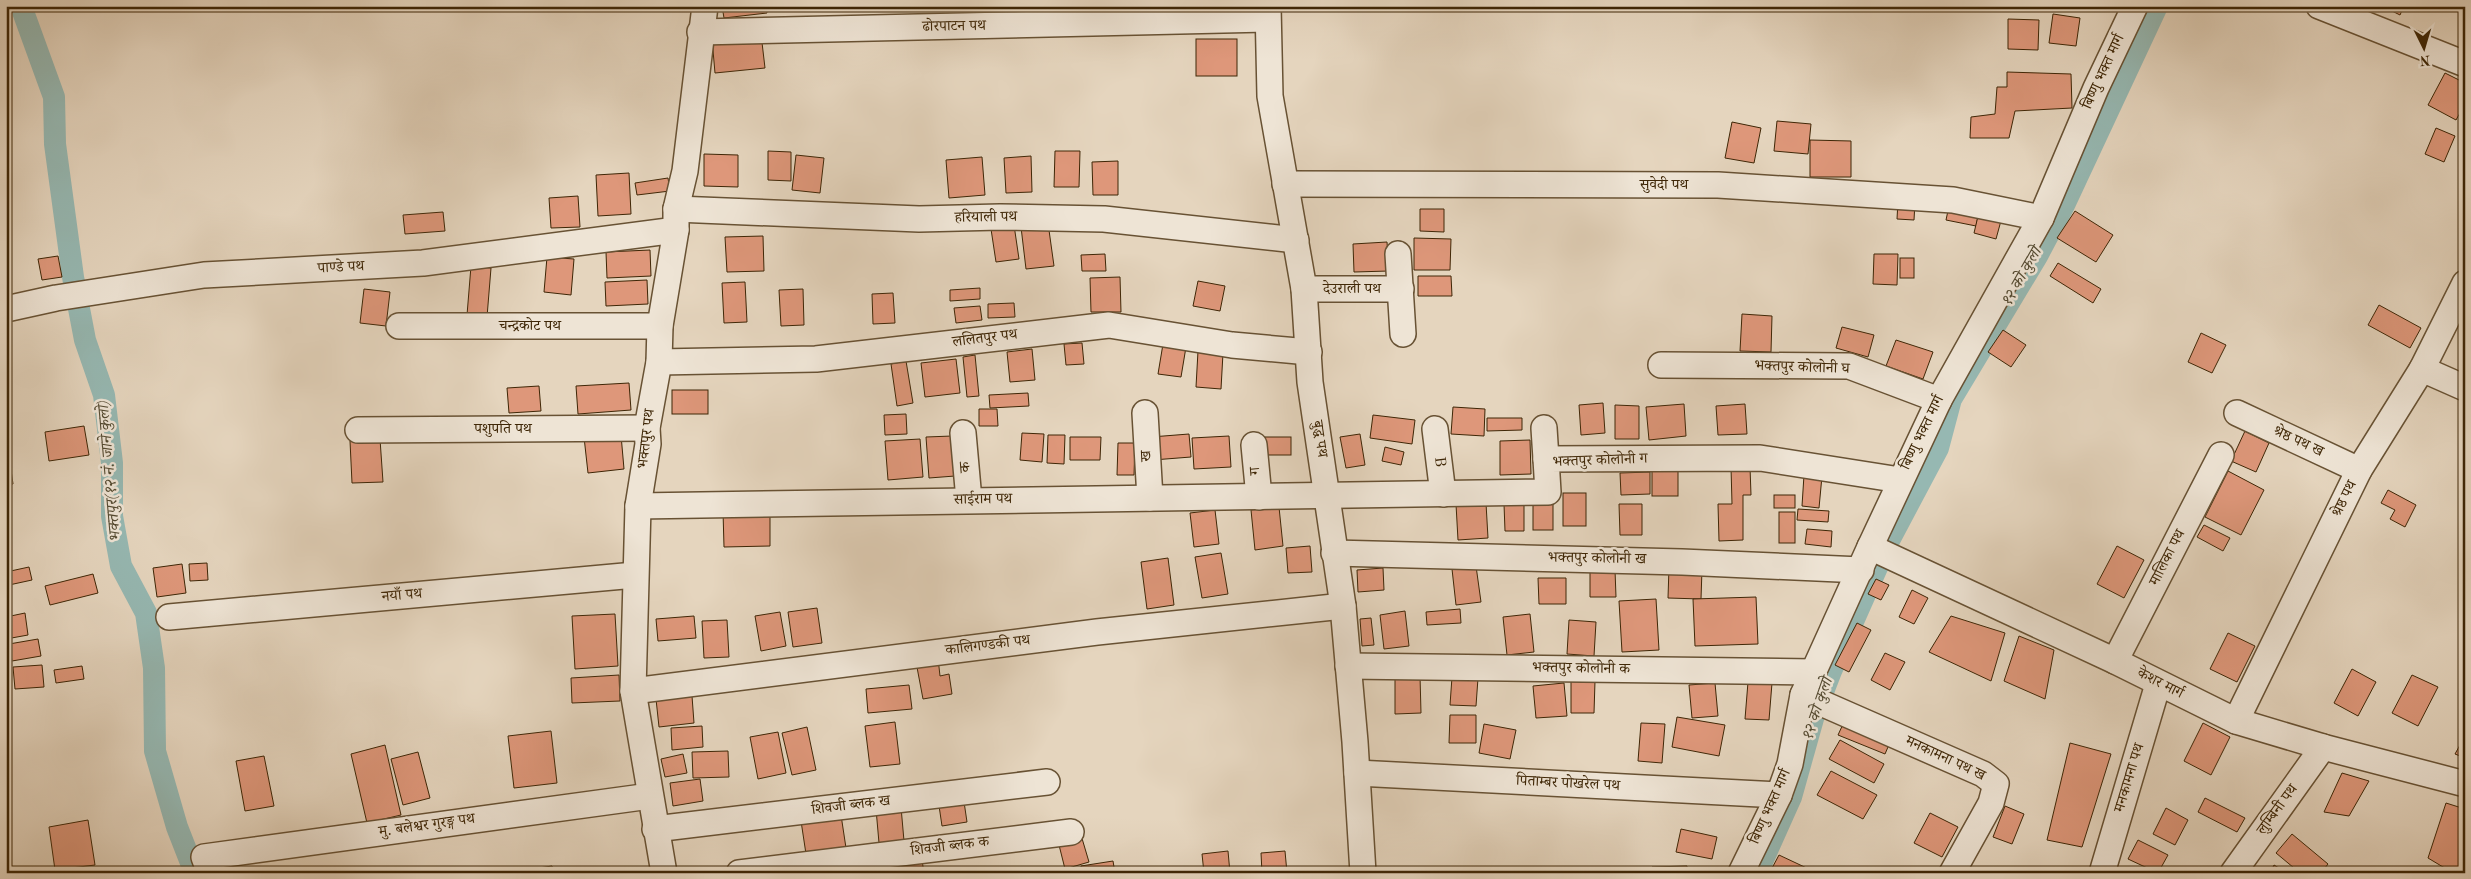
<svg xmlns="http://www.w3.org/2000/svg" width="2471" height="879" viewBox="0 0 2471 879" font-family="'Old Standard TT','Noto Serif Devanagari',serif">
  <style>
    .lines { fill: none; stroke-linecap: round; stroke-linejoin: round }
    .canal { stroke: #96b8b2; stroke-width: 22 }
    .building { fill: #de977a; stroke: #3e2606 }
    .minor-casing { stroke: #685234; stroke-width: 28 }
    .minor { stroke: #eee4d5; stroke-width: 25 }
    .labels { text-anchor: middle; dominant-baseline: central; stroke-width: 5; stroke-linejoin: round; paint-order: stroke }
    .street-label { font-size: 15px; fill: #3e2606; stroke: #eee4d5 }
    .water-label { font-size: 16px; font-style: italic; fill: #544a31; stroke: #eee4d5 }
  </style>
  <rect width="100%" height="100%" fill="#e5d5be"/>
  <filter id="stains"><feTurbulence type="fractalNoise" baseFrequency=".004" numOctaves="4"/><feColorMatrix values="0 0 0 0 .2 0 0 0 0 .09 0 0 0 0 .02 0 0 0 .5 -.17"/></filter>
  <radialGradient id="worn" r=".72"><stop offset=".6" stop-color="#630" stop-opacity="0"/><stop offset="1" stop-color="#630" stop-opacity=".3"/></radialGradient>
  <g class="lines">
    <g class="canal">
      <path d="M21 6 54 97 55 144 73 277 85 340 104 395 112 463V516L121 566 146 613 154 668 155 751 177 827 195 873"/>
      <path d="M1885 548 1938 448 1951 399 2037 256 2064 205 2157 6"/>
      <path d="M1757 873 1791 797 1814 715 1831 671 1886 547"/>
    </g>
  </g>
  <g class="building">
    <path d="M722 6H766L767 13 724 18Z"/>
    <path d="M2046 6H2099V10L2046 9Z"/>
    <path d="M2382 6H2404L2400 15Z"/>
    <path d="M2053 14 2080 18 2076 46 2049 43Z"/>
    <path d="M2008 19 2039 20 2038 50 2008 49Z"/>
    <path d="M761 34 765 68 715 73 712 39Z"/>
    <rect x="1196" y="39" width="41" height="37"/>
    <path d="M2007 72 2071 74 2072 108 2015 111 2009 138H1970L1971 117 1995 114 1997 87H2007Z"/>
    <path d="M2445 73 2465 83V104L2456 120 2428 105Z"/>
    <path d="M1777 121 1811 124 1808 154 1774 151Z"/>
    <path d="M1732 122 1761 128 1754 163 1725 158Z"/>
    <path d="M2436 128 2455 136 2444 162 2425 154Z"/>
    <path d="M1810 140 1851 141V177H1810Z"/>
    <path d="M768 151 791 152V181L768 180Z"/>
    <path d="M1055 151H1080L1079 187H1054Z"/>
    <path d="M704 154 738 155V187L704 186Z"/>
    <path d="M796 155 824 158 820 193 792 190Z"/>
    <path d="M1031 156 1032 192 1006 193 1004 158Z"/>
    <path d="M982 157 985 195 949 198 946 160Z"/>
    <path d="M1118 161V195H1093L1092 162Z"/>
    <path d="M629 173 631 214 598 216 596 175Z"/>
    <path d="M668 178 670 191 637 195 635 183Z"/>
    <path d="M578 196 580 227 551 228 549 198Z"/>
    <path d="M1898 201 1915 202 1914 220 1897 219Z"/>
    <path d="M1949 206 1979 212 1976 226 1946 220Z"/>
    <path d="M1420 209H1444V232L1420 231Z"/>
    <path d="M2075 211 2113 235 2096 262 2057 238Z"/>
    <path d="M443 212 445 231 405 234 403 215Z"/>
    <path d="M1979 212 2002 217 1996 239 1974 233Z"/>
    <path d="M1048 223 1054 266 1026 269 1021 227Z"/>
    <path d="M1014 225 1019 259 996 262 991 229Z"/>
    <path d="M763 236 764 271 727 272 725 237Z"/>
    <path d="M1414 238 1451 239 1450 270H1414Z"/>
    <path d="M1387 242 1389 271 1354 272 1353 244Z"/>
    <path d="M650 250 651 276 607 278 606 252Z"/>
    <path d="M1105 254 1106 271H1082L1081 255Z"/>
    <path d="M1874 254H1898L1897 285 1873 284Z"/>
    <path d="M58 256 62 277 42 280 38 259Z"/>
    <path d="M547 257 574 259 571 295 544 292Z"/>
    <rect x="1900" y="258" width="14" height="20"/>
    <path d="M2058 263 2101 289 2093 303 2050 276Z"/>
    <path d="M471 266 491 268 487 317 467 315Z"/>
    <path d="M1418 276H1451L1452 296H1418Z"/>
    <path d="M1120 277 1121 312H1091L1090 278Z"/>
    <path d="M647 280 648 304 606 306 605 282Z"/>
    <path d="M1198 281 1225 286 1220 311 1193 306Z"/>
    <path d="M745 282 747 322 724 323 722 283Z"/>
    <path d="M980 288V299L950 301V290Z"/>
    <path d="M364 289 390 292 386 326 360 323Z"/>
    <path d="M803 289 804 325 781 326 779 290Z"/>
    <path d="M893 293 895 323 873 324 872 294Z"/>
    <path d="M1014 303 1015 317 988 318V304Z"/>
    <path d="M2379 305 2421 328 2410 348 2368 325Z"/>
    <path d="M980 306 982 320 956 323 954 308Z"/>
    <path d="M1742 314 1772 316 1771 352 1740 351Z"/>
    <path d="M1842 327 1874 335 1868 357 1836 348Z"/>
    <path d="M2003 330 2026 345 2011 367 1988 352Z"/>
    <path d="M2201 333 2226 345 2212 373 2188 362Z"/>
    <path d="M1896 340 1933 352 1923 379 1886 366Z"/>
    <path d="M1082 343 1084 364 1066 365 1064 344Z"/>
    <path d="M1163 344 1186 347 1181 377 1158 374Z"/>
    <path d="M1032 349 1035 380 1010 382 1007 352Z"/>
    <path d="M1198 351 1223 353 1221 389 1196 387Z"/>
    <path d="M975 355 979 396 967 397 963 357Z"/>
    <path d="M956 359 960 393 925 397 921 363Z"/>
    <path d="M906 361 913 403 897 406 891 364Z"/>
    <path d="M629 383 631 410 578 414 576 386Z"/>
    <path d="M539 386 541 411 509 413 507 388Z"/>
    <rect x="672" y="390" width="36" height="24"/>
    <path d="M1028 393 1029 406 990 408 989 395Z"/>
    <path d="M1603 403 1605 433 1581 435 1579 405Z"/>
    <path d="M1684 404 1686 436 1649 440 1646 407Z"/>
    <path d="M1745 404 1747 434 1718 435 1716 406Z"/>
    <path d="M1615 405 1639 406V439H1615Z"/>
    <path d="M1453 407 1485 409 1484 436 1451 434Z"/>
    <path d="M979 409H997L998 426H979Z"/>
    <path d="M906 414 907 434 885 435 884 415Z"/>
    <path d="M1373 415 1415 420 1412 444 1370 438Z"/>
    <path d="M1487 418H1522V430L1487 431Z"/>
    <path d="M84 426 89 455 49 461 45 432Z"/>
    <path d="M2245 431 2269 443 2256 472 2231 461Z"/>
    <path d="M1022 433 1044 434 1042 462 1020 460Z"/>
    <path d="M1189 434 1191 457 1153 460 1151 437Z"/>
    <path d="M1360 434 1365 465 1346 468 1340 437Z"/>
    <path d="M621 435 624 469 588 473 584 437Z"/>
    <path d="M1048 435H1065L1064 464 1047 463Z"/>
    <path d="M952 436 955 476 929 478 926 437Z"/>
    <path d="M1229 436 1231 467 1194 469 1192 438Z"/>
    <path d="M1070 437H1101L1100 460H1070Z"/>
    <rect x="1265" y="437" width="26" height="18"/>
    <path d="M380 439 383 482 352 483 350 441Z"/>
    <path d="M920 439 923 477 888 480 885 441Z"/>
    <path d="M1530 440 1531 474 1500 475V441Z"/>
    <path d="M1118 443H1135L1134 475H1117Z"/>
    <path d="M1385 447 1404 452 1401 465 1382 461Z"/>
    <rect x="1652" y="467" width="26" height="29"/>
    <path d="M1731 467H1750L1751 495H1743V540L1719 541 1718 504H1732Z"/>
    <path d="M11 470 13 484 6 485V471Z"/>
    <path d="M2228 471 2264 490 2241 535 2205 517Z"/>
    <path d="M1650 472V494L1621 495 1620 473Z"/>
    <path d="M1804 475 1822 476 1819 508 1802 506Z"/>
    <path d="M2388 490 2416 505 2405 527 2390 519 2395 510 2381 503Z"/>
    <rect x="1563" y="493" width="23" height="33"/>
    <rect x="1774" y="495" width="21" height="13"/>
    <rect x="1533" y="499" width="20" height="31"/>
    <path d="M1486 503 1488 538 1458 540 1456 504Z"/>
    <path d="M1504 504H1524V531H1505Z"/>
    <path d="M1619 504H1642V535H1620Z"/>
    <path d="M1279 507 1283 546 1255 550 1251 510Z"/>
    <path d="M1798 509 1829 511 1828 522 1797 520Z"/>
    <path d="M770 510V546L724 547 723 511Z"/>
    <path d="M1215 510 1219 544 1194 547 1190 513Z"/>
    <rect x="1779" y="512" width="16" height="31"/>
    <path d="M2204 525 2230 538 2223 551 2197 537Z"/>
    <path d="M1807 529 1832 531 1831 547 1805 544Z"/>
    <path d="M1310 546 1312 572 1288 573 1286 548Z"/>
    <path d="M2117 546 2144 560 2124 598 2097 584Z"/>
    <path d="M1221 553 1228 594 1202 598 1195 557Z"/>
    <path d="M1168 558 1174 605 1147 609 1141 562Z"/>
    <path d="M207 563 208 580 190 581 189 564Z"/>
    <path d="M182 564 186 593 157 597 153 568Z"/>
    <path d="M1476 566 1481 602 1456 605 1452 569Z"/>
    <path d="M29 567 32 580 9 585 6 572Z"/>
    <path d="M1669 567 1702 569 1701 599 1668 598Z"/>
    <path d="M1383 568 1384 590 1358 592 1357 570Z"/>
    <path d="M1615 570 1616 597H1590V571Z"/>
    <path d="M93 574 98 593 50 605 45 586Z"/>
    <path d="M1538 578H1566V604H1539Z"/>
    <path d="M1876 579 1889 585 1881 600 1868 594Z"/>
    <path d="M1912 590 1928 598 1914 624 1899 617Z"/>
    <path d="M1756 597 1758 644 1695 646 1693 599Z"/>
    <path d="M1656 599 1659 650 1622 652 1619 601Z"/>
    <path d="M817 608 822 643 793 647 788 612Z"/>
    <path d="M1460 609 1461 623 1427 625 1426 612Z"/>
    <path d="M1405 611 1409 646 1384 649 1380 615Z"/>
    <path d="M780 612 786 646 761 651 755 616Z"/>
    <path d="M25 613 28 635 6 639V617Z"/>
    <path d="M615 614 618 666 575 669 572 616Z"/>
    <path d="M1530 614 1534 652 1507 655 1503 617Z"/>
    <path d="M694 616 696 638 658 641 656 619Z"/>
    <path d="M1951 616 2005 633 1991 681 1929 652Z"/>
    <path d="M1371 618 1374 645 1362 646 1360 619Z"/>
    <path d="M727 620 729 657 704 658 702 621Z"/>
    <path d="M1569 620 1596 622 1594 656 1567 654Z"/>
    <path d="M1857 623 1871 630 1849 672 1835 665Z"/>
    <path d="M2228 633 2255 646 2237 682 2210 669Z"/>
    <path d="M2019 636 2054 650 2045 699 2004 681Z"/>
    <path d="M38 639 41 656 12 661 9 644Z"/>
    <path d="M1885 653 1905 662 1890 690 1871 680Z"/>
    <path d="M938 658 940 676 949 674 952 694 923 699 916 662Z"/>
    <path d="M42 665 44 687 15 689 13 667Z"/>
    <path d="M82 666 84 679 56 683 54 670Z"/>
    <path d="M2352 669 2376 682 2358 716 2334 703Z"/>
    <path d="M619 675 620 701 572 703 571 678Z"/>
    <path d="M2412 675 2438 687 2418 726 2392 713Z"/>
    <path d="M1420 676 1421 713 1395 714V677Z"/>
    <path d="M6 677 10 693 6 694Z"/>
    <path d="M1452 677 1478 678 1476 706 1450 705Z"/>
    <path d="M1571 681H1595L1594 713H1571Z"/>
    <path d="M1748 682 1772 683 1769 720 1745 719Z"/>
    <path d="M1564 683 1567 716 1536 718 1533 686Z"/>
    <path d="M1715 683 1718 716 1692 718 1689 685Z"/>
    <path d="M909 685 912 709 868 713 866 689Z"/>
    <path d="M692 696 694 723 659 727 656 699Z"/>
    <path d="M1450 715H1476V743H1449Z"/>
    <path d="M1677 717 1725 725 1719 756 1672 747Z"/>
    <path d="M895 722 900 764 870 767 865 726Z"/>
    <path d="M1844 722 1891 740 1885 754 1838 735Z"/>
    <path d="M1641 723 1665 724 1662 763 1638 761Z"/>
    <path d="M2203 723 2230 737 2211 775 2184 761Z"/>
    <path d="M1484 724 1516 730 1510 759 1479 753Z"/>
    <path d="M702 726 703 747 672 750 671 728Z"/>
    <path d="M807 727 816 770 792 775 782 733Z"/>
    <path d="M551 731 557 783 514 788 508 736Z"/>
    <path d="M778 732 786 773 758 779 750 737Z"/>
    <path d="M2465 736V758L2455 754Z"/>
    <path d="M1840 740 1884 764 1874 783 1829 759Z"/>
    <path d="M2070 743 2111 754 2082 847 2047 840Z"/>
    <path d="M385 745 401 815 367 823 351 754Z"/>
    <path d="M728 751 729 777 693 778 692 752Z"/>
    <path d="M418 752 430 798 403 805 391 759Z"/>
    <path d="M683 754 687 773 665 777 661 759Z"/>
    <path d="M264 756 274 806 245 811 236 761Z"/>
    <path d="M1831 771 1877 795 1863 819 1817 795Z"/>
    <path d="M2342 773 2369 781 2349 816 2324 812Z"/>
    <path d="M700 779 703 801 673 806 670 783Z"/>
    <path d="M963 795 967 822 942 826 938 799Z"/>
    <path d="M2205 798 2245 818 2237 832 2198 812Z"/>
    <path d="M2446 803 2465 809V873H2453L2428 858Z"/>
    <path d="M2005 806 2024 814 2012 844 1993 837Z"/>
    <path d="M901 807 904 841 879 843 876 809Z"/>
    <path d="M2166 808 2188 820 2175 845 2153 834Z"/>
    <path d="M1930 813 1958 827 1942 857 1914 843Z"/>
    <path d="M841 815 846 848 806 854 801 821Z"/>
    <path d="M88 820 95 865 55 870 49 827Z"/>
    <path d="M1681 829 1717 837 1712 859 1676 852Z"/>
    <path d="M2292 834 2328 864 2321 873H2300L2276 853Z"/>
    <path d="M1081 835 1089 862 1065 869 1058 841Z"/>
    <path d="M2138 840 2168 855 2158 873 2128 859Z"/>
    <path d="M1228 851 1230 873H1204L1202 854Z"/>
    <path d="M1285 851 1287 873H1262L1261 853Z"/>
    <path d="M1779 855 1813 871 1777 873 1771 870Z"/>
    <path d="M922 860 924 873H883L882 865Z"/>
    <path d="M1113 861 1115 873H1082L1081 866Z"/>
    <path d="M2274 865 2287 873H2270Z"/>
    <path d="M552 866 554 873H526L525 870Z"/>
    <path d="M1687 866V873H1652V867Z"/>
  </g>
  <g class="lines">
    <defs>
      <g id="minor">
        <path d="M1268 6 1270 96 1304 289 1310 382 1343 606 1355 742 1363 873"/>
        <path d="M2319 6 2465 64"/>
        <path d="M700 32 1267 19"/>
        <path d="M1285 184 1718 185 1953 200 2041 218"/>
        <path d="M676 209 919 219 1000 217 1104 219 1296 240"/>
        <path d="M1398 254 1403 334"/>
        <path d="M1304 289H1401"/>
        <path d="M6 309 56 298 204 275 423 263 676 230"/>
        <path d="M399 326H660"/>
        <path d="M659 362 816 359 1109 325 1232 345 1309 352"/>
        <path d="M1661 365 1849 366 1939 400"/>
        <path d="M2422 369 2465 388"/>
        <path d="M1145 413 1150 498"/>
        <path d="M2237 413 2359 470"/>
        <path d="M1544 428 1546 459"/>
        <path d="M1435 429 1443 494"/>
        <path d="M358 430 647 428"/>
        <path d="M963 433 969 500"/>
        <path d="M1254 445 1259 497"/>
        <path d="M638 506 1548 492 1546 459 1760 458 1900 480"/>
        <path d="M1870 547 2115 661 2236 721 2323 747 2465 784"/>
        <path d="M1334 553 1682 562 1861 570"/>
        <path d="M169 617 635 575"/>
        <path d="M2115 661 2221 455"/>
        <path d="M1348 666 1814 672"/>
        <path d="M633 691 1097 632 1343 606"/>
        <path d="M1803 695 1983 774 1996 784 1991 803 1952 873"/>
        <path d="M2236 721 2359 470 2422 369 2465 283"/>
        <path d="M1357 773 1779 795"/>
        <path d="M655 829 1047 782"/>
        <path d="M210 873 204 857 650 796"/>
        <path d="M664 873 633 691 638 506 648 444 647 428 659 362 660 326 676 230V209L685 171 705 6"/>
        <path d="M739 873 1071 832"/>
        <path d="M1741 873 1779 795 1790 764 1803 695 1870 547 1939 400 2041 218 2096 88 2135 6"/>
        <path d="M2102 873 2158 684"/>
        <path d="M2233 873 2323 747"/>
      </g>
    </defs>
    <use href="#minor" class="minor-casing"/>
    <use href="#minor" class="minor"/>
  </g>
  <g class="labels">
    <g class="street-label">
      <text transform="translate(954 27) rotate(-1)">ढोरपाटन पथ</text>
      <text transform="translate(2104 72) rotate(-65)">बिष्णु भक्त मार्ग</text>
      <text x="1664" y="185">सुवेदी पथ</text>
      <text transform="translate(986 218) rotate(-1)">हरियाली पथ</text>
      <text transform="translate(341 268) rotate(-3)">पाण्डे पथ</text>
      <text x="1352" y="289">देउराली पथ</text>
      <text x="530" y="326">चन्द्रकोट पथ</text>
      <text transform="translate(985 339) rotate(-7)">ललितपुर पथ</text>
      <text transform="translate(1802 368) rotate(2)">भक्तपुर कोलोनी घ</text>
      <text x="503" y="429">पशुपति पथ</text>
      <text transform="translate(1923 433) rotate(-64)">बिष्णु भक्त मार्ग</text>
      <text transform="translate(647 439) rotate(-83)">भक्तपुर पथ</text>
      <text transform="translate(1319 439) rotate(81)">बुद्ध पथ</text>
      <text transform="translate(2298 442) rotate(25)">श्रेष्ठ पथ ख</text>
      <text transform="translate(1147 456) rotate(-93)">ख</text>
      <text transform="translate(1600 461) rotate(-2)">भक्तपुर कोलोनी ग</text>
      <text transform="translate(1439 462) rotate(83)">B</text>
      <text transform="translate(966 467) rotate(-95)">क</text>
      <text transform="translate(1256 471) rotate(-95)">ग</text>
      <text transform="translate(2345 499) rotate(-64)">श्रेष्ठ पथ</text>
      <text transform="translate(983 500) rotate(-1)">साईराम पथ</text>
      <text transform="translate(2168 558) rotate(-63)">मालिका पथ</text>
      <text transform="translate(1597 559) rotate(1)">भक्तपुर कोलोनी ख</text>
      <text transform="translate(402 596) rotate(-5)">नयाँ पथ</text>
      <text transform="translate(988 646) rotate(-7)">कालिगण्डकी पथ</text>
      <text transform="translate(1581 669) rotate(1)">भक्तपुर कोलोनी क</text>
      <text transform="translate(2160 684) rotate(27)">केशर मार्ग</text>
      <text transform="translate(1945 759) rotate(25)">मनकामना पथ ख</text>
      <text transform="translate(2130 778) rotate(-73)">मनकामना पथ</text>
      <text transform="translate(1568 784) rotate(3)">पिताम्बर पोखरेल पथ</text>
      <text transform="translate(851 806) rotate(-7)">शिवजी ब्लक ख</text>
      <text transform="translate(1771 807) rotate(-66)">बिष्णु भक्त मार्ग</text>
      <text transform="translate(2278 810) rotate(-54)">लुम्बिनी पथ</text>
      <text transform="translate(427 826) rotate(-8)">मु. बलेश्वर गुरङ्ग पथ</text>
      <text transform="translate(950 847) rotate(-7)">शिवजी ब्लक क</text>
    </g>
    <g class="water-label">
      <text transform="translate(2022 277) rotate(-60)">१२ को कुलो</text>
      <text transform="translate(110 471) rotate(-95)">भक्तपुर(१२ नं. जाने कुलो)</text>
      <text transform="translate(1818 709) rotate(-71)">१२ को कुलो</text>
    </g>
  </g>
  <rect width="2471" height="879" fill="none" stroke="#e5d5be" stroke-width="25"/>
  <rect x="8" y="8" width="2456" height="864" fill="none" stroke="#3e2606" stroke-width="2.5"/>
  <rect x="12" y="12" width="2446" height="854" fill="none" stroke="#3e2606"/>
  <g transform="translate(2424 48) rotate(175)" stroke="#eee4d5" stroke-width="4" paint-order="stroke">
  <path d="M0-4L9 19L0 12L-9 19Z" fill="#3e2606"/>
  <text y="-8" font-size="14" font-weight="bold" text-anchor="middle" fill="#3e2606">N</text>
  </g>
  <rect width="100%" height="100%" filter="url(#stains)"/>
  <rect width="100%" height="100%" fill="url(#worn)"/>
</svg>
